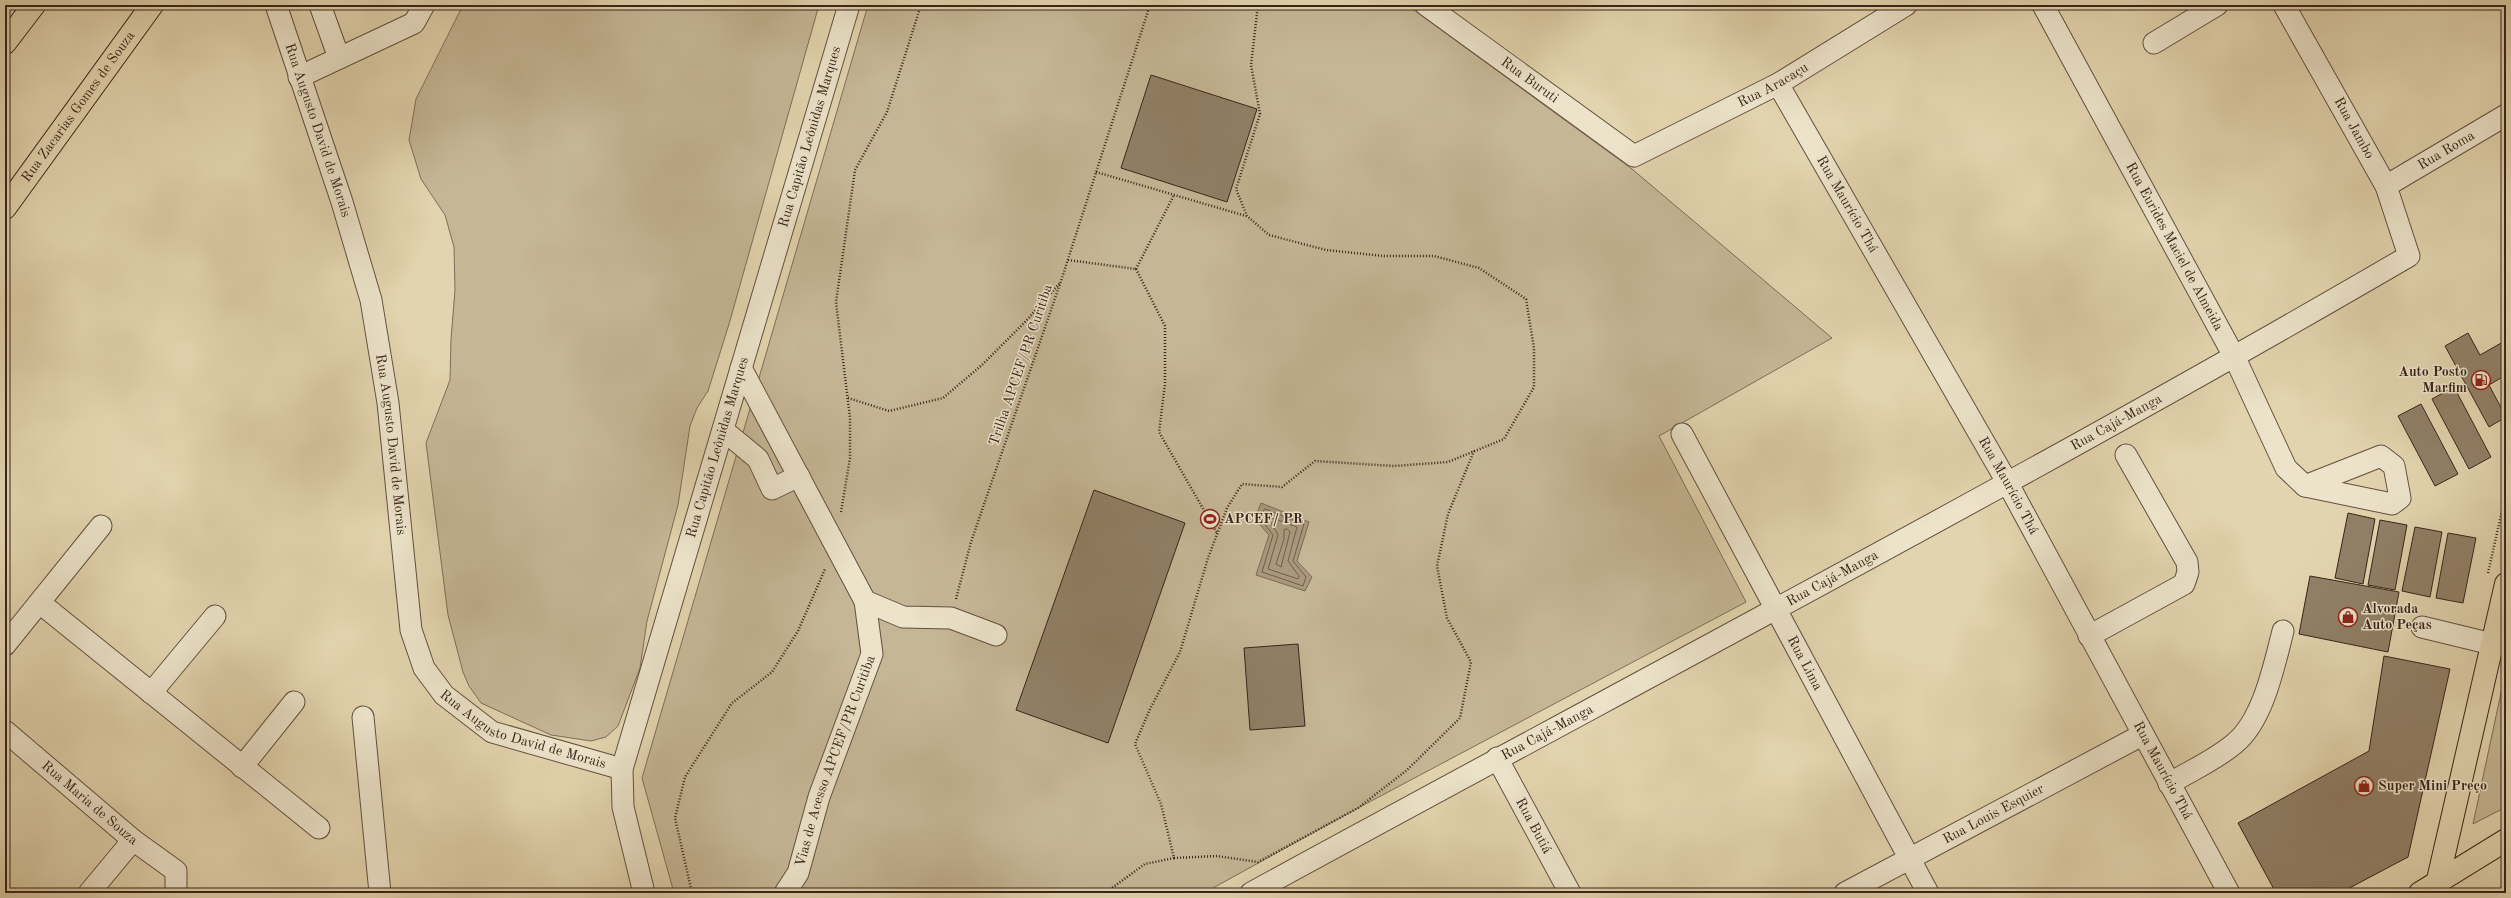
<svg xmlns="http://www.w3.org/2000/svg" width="2511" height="898" viewBox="0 0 2511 898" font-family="'Old Standard TT',serif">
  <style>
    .green { fill: #c5b695; stroke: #7f6d58 }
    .water { fill: #a9987c; stroke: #7c6a55 }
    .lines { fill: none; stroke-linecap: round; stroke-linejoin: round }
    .shore { stroke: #715e4b; stroke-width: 1 }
    .building { fill: #918067; stroke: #39241a }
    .minor-casing { stroke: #63503f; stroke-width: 23 }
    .major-casing { stroke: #39241a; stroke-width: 24 }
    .highway-casing { stroke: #39241a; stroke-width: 24 }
    .path { stroke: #39241a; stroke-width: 2.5; stroke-dasharray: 1 2; stroke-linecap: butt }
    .minor { stroke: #ece3ca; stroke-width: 21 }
    .major { stroke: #e2d4ae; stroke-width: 22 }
    .highway { stroke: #e2d4ae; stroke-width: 22 }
    .labels { text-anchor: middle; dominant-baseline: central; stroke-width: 3; stroke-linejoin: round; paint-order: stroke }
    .street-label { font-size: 14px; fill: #39241a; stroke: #ece3ca }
    .poi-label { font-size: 14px; font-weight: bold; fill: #39241a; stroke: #ece3ca; text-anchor: start }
  </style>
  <rect width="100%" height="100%" fill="#e2d4ae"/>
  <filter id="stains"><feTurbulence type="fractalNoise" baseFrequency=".005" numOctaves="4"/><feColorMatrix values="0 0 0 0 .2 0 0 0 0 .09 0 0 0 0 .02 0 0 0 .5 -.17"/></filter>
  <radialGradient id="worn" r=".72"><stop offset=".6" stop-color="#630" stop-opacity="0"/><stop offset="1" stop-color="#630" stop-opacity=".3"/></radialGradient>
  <g class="green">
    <path d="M463 5H819L729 324 708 391 697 408 690 426 678 505 647 621 640 668 618 726 606 737 591 741 551 735 481 703 469 686 463 672 448 615 426 443 450 380 451 339 455 290 454 247 445 215 421 179 409 140 416 99Z"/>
    <path d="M868 5H1407L1632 169 1832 338 1659 436 1746 602 1358 808 1204 893H674L642 778Z"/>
    <path d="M2506 667V807L2473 824 2502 688Z"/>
  </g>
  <path class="water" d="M1261 503 1309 522 1297 561 1312 577 1305 591 1256 575 1269 535 1255 519Z"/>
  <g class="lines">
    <g class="shore">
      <path d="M1265 509 1304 524 1293 561 1306 577 1303 586 1262 572 1273 535 1260 518Z"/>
      <path d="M1267 516 1297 527 1288 561 1299 576 1298 579 1268 569 1278 535Z"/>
      <path d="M1287 529 1290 532 1281 567 1276 564 1284 539V530Z"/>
    </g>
  </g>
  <g class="building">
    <path d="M1151 75 1257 109 1227 202 1121 168Z"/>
    <path d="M2506 329V375L2489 385 2506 417 2489 427 2445 346 2468 333 2480 355 2503 342Z"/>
    <path d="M2454 387 2491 457 2469 469 2432 399Z"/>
    <path d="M2421 404 2458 474 2435 486 2398 416Z"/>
    <path d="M1094 490 1185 523 1108 743 1016 710Z"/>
    <path d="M2348 513 2375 519 2363 584 2335 578Z"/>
    <path d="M2380 520 2407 525 2395 590 2368 585Z"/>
    <path d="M2415 527 2442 532 2430 597 2402 591Z"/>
    <path d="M2448 533 2476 538 2463 603 2436 598Z"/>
    <path d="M2310 576 2399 592 2388 652 2299 634Z"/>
    <path d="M1298 644 1305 726 1250 730 1244 648Z"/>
    <path d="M2384 656 2450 669 2408 857 2340 893H2276L2238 823 2369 751Z"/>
  </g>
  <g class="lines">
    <defs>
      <g id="minor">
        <path id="s1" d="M276 5 342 202 371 300 388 403 411 630 424 668 444 695 492 732 622 769"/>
        <path d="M320 5 339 58"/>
        <path id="s2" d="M1426 5 1634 156 1778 84 1906 5"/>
        <path id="s3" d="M2043 5 2235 358 2286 468 2305 486"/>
        <path d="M2154 43 2217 5"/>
        <path d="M299 77 414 23 424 5"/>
        <path id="s4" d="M1778 84 2007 482 2229 893"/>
        <path id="s5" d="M2386 186 2506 115"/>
        <path d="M741 368 865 601 903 617 951 618 996 635"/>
        <path d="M723 430 758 459 772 489 799 476"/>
        <path id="s6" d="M1682 434 1928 893"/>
        <path d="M2381 456 2394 466 2400 498 2392 504 2305 486Z"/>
        <path d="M40 603 319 828"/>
        <path d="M2422 627 2492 644"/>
        <path d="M2089 636 2184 584 2188 572 2187 562 2126 455"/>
        <path d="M5 645 101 526"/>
        <path d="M151 693 215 616"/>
        <path d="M363 717 380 893"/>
        <path id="s7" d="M5 731 133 840 176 871V893"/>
        <path id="s8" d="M1497 758 1570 893"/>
        <path d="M242 767 294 702"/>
        <path d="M2169 784C2190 771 2215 760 2234 744 2263 721 2274 666 2283 631"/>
        <path d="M89 893 133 840"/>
        <path id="s9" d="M644 893 623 807 622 769 849 5"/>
        <path id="s10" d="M785 893 798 873 819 797 872 654 865 601"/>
        <path id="s11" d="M1251 893C1637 682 2028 478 2409 256L2386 186 2284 5"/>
        <path id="s12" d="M1845 893 2142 735"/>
      </g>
      <g id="major">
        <path d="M5 43 34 5"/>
        <path id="s13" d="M5 208 152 5"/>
        <path d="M2420 893 2506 840"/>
      </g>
      <path id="highway" d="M2435 893 2506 584"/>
    </defs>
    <use href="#minor" class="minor-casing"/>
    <use href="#major" class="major-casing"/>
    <use href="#highway" class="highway-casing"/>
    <g class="path">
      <path d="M1096 172 1246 216"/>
      <path d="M1068 260 1136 269"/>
      <path d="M1136 269 1165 326V384L1159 432 1217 533"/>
      <path d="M1136 269 1174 195"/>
      <path d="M848 398 889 411 943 398 982 365 1026 321 1060 283"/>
      <path d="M841 512 850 458V418L836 302 855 170 887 112 921 5"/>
      <path d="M2488 573 2506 493"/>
      <path d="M956 599 971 542 1061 281 1150 5"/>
      <path d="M1174 858 1217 856 1258 862 1358 808 1407 770 1460 718 1471 662 1447 618 1437 566 1448 514 1474 451"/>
      <path d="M692 893 675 818 685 777 732 703 772 672 798 631 825 569"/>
      <path d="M1105 893 1145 864 1174 858 1161 804 1135 744 1150 709 1180 652 1208 558 1227 508 1242 484 1282 487 1315 461 1394 466 1448 462 1504 439 1534 387V348L1526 299 1479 268 1434 256H1384L1326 250 1269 235 1247 216 1236 189 1260 114 1251 65 1258 5"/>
    </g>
    <use href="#minor" class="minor"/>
    <use href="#major" class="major"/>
    <use href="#highway" class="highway"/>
  </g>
  <defs>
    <symbol id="fuel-ring" viewBox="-11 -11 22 22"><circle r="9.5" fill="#ece3ca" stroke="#8f2418" stroke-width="1.5"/><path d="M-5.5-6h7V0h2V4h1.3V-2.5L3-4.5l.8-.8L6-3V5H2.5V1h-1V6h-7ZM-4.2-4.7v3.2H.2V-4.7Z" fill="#8f2418"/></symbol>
    <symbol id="stadium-ring" viewBox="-11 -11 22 22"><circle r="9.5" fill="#ece3ca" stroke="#8f2418" stroke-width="1.5"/><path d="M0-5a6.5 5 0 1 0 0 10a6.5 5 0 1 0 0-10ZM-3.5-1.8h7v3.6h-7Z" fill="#8f2418"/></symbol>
    <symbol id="shop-ring" viewBox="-11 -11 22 22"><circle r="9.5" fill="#ece3ca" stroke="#8f2418" stroke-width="1.5"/><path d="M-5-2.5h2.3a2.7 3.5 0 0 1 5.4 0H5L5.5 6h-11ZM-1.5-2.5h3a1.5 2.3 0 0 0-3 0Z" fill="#8f2418"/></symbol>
  </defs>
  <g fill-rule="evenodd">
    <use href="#fuel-ring" x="2470" y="369" width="22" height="22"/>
    <use href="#stadium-ring" x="1199" y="508" width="22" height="22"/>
    <use href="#shop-ring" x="2337" y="606" width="22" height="22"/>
    <use href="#shop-ring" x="2353" y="775" width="22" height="22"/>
  </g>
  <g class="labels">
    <g class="street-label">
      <text stroke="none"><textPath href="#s2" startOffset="128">Rua Buruti</textPath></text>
      <text stroke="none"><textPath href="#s2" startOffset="413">Rua Aracaçu</textPath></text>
      <text stroke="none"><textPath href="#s13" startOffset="125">Rua Zacarias Gomes de Souza</textPath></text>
      <text transform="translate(2354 128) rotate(61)">Rua Jambo</text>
      <text stroke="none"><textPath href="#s1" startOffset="132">Rua Augusto David de Morais</textPath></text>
      <text stroke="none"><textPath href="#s9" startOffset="786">Rua Capitão Leônidas Marques</textPath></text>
      <text stroke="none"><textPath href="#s5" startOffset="70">Rua Roma</textPath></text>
      <text stroke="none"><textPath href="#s4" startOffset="139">Rua Maurício Thá</textPath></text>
      <text stroke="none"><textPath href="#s3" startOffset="275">Rua Eurides Maciel de Almeida</textPath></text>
      <text transform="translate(1021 365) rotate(-71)">Trilha APCEF/PR Curitiba</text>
      <text stroke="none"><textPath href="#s11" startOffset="985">Rua Cajá-Manga</textPath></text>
      <text stroke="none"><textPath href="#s1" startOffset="456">Rua Augusto David de Morais</textPath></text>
      <text stroke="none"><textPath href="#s9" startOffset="462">Rua Capitão Leônidas Marques</textPath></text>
      <text stroke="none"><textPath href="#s4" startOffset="463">Rua Maurício Thá</textPath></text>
      <text stroke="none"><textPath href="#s11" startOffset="661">Rua Cajá-Manga</textPath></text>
      <text stroke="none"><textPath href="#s6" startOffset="260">Rua Lima</textPath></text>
      <text stroke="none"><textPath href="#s1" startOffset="804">Rua Augusto David de Morais</textPath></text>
      <text stroke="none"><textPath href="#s11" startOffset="337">Rua Cajá-Manga</textPath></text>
      <text stroke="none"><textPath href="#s10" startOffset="142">Vias de Acesso APCEF/PR Curitiba</textPath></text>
      <text stroke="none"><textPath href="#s4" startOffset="787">Rua Maurício Thá</textPath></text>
      <text stroke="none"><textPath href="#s7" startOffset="111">Rua Maria de Souza</textPath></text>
      <text stroke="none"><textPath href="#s12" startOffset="168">Rua Louis Esquier</textPath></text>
      <text stroke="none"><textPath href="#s8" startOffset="77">Rua Butiá</textPath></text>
    </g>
    <g class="poi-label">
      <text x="2467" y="372" text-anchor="end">Auto Posto<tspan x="2467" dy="16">Marfim</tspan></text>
      <text x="1224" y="519">APCEF/ PR</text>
      <text x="2362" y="609">Alvorada<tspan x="2362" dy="16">Auto Peças</tspan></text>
      <text x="2378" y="786">Super Mini Preço</text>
    </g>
  </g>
  <rect width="2511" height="898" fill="none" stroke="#e2d4ae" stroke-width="20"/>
  <rect x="6" y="6" width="2499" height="886" fill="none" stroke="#39241a" stroke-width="2"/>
  <rect x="10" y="10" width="2491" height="878" fill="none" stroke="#39241a"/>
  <rect width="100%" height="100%" filter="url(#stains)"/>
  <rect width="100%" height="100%" fill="url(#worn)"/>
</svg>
